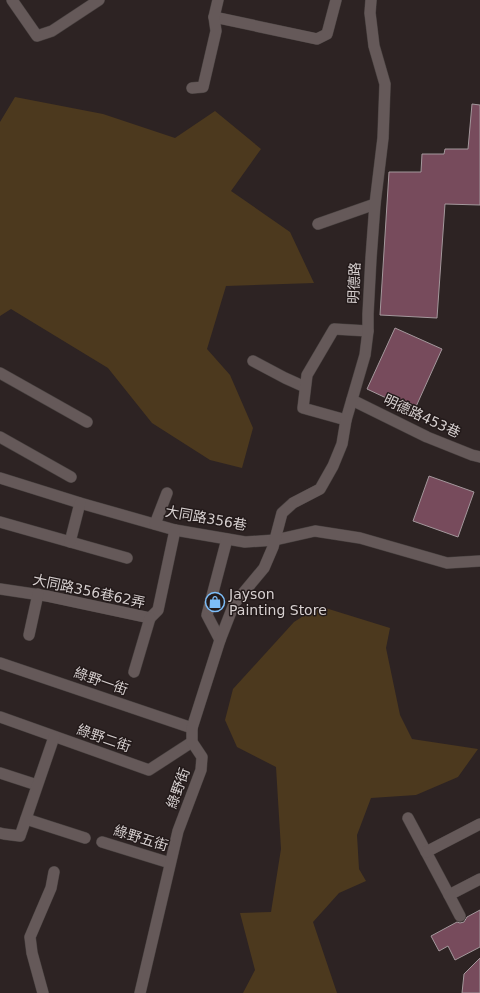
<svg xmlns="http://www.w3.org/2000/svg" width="480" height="993" viewBox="0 0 480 993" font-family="'DejaVu Sans','Noto Sans TC',sans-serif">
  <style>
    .green { fill: #4c391e }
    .building { fill: #774b5c; stroke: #a4989c }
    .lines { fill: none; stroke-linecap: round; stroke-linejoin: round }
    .minor-casing { stroke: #47403f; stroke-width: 12 }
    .minor { stroke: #655959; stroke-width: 11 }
    .labels { text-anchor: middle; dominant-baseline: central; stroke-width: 3; stroke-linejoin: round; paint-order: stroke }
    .street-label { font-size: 14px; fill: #d7d0d0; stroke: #231a1a }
    .poi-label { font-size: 14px; fill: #d7d0d0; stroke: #231a1a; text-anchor: start }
  </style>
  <rect width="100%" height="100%" fill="#2d2323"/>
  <g class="green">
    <path d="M15 97 103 114 175 138 215 111 261 149 231 191 290 232 314 283 226 286 207 349 230 375 253 428 242 468 210 460 152 423 108 368 11 309 0 316V122Z"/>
    <path d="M319 606 390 628 386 648 400 715 412 739 478 749 458 777 416 795 371 798 357 835 359 869 366 881 339 893 313 922 337 993H243L255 970 240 913 271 912 281 849 276 767 237 747 225 720 233 689 294 622Z"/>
  </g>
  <g class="building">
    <path d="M472 104 480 105V205L445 204 437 318 380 315 389 172H421L422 154H444L445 149H468Z"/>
    <path d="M395 328 442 349 414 411 367 389Z"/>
    <path d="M429 476 474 492 458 537 413 521Z"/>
    <path d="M480 910V947L455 960 448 946 439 951 431 936 457 922 460 923 464 922 467 917Z"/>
    <path d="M480 958V993H462L464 974Z"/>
  </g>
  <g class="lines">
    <defs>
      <g id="minor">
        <path d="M12 0 37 36 52 31 99 0"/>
        <path d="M214 17 317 39 327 34 336 0"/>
        <path d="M192 88 203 87 216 31 214 17 218 0"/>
        <path d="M318 224 375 204"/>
        <path d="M253 361 285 378 305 387"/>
        <path d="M0 373 87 422"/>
        <path d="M352 400 427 437 472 455 480 457"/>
        <path d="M346 420 303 408 307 375 334 329 368 331"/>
        <path d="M0 437 71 477"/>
        <path d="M0 478 80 503 175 530 245 542 275 540 315 531 360 538 447 563 480 561"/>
        <path d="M0 522 127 558"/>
        <path d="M155 524 167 493"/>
        <path d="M70 542 80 503"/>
        <path d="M0 589 47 596 150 618 158 610 175 530"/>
        <path d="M29 635 38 594"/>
        <path d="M220 640 207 615 227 539"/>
        <path d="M0 663 192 728"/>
        <path d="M134 672 150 618"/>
        <path d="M0 717 149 770 192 742"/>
        <path d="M0 773 37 785"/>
        <path d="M408 818 449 895"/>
        <path d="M26 819 85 838"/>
        <path d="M0 833 4 834 20 836 54 737"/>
        <path d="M102 842 170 863"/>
        <path d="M426 852 480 824"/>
        <path d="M460 916 449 895 480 879"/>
        <path d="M43 993 32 953 30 937 51 888 54 872"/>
        <path d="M140 993 178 831 201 770 202 757 192 742V728L220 640 234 604 264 568 273 547 282 513 293 503 320 489 333 466 342 444 346 420 365 355 368 331V314L371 258 375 204 383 138 385 84 374 46 370 13 371 0"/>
      </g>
    </defs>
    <use href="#minor" class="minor-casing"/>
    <use href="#minor" class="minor"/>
  </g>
  <defs>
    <symbol id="shop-ring" viewBox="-11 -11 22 22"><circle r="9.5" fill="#231a1a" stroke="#7dbef9" stroke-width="1.5"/><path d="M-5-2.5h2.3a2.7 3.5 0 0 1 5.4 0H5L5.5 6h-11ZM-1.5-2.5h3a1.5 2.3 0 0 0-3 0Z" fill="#7dbef9"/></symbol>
  </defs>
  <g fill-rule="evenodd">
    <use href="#shop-ring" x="204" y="591" width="22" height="22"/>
  </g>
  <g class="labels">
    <g class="street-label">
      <text transform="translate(354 283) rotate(-87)">明德路</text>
      <text transform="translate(422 416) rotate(25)">明德路453巷</text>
      <text transform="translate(206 518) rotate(10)">大同路356巷</text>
      <text transform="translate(89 591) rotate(12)">大同路356巷62弄</text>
      <text transform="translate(101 681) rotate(19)">綠野一街</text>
      <text transform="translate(104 738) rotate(19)">綠野二街</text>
      <text transform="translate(178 788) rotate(-70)">綠野街</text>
      <text transform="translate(141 838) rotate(17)">綠野五街</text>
    </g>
    <g class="poi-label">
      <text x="229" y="594">Jayson<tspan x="229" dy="16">Painting Store</tspan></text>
    </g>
  </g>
</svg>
